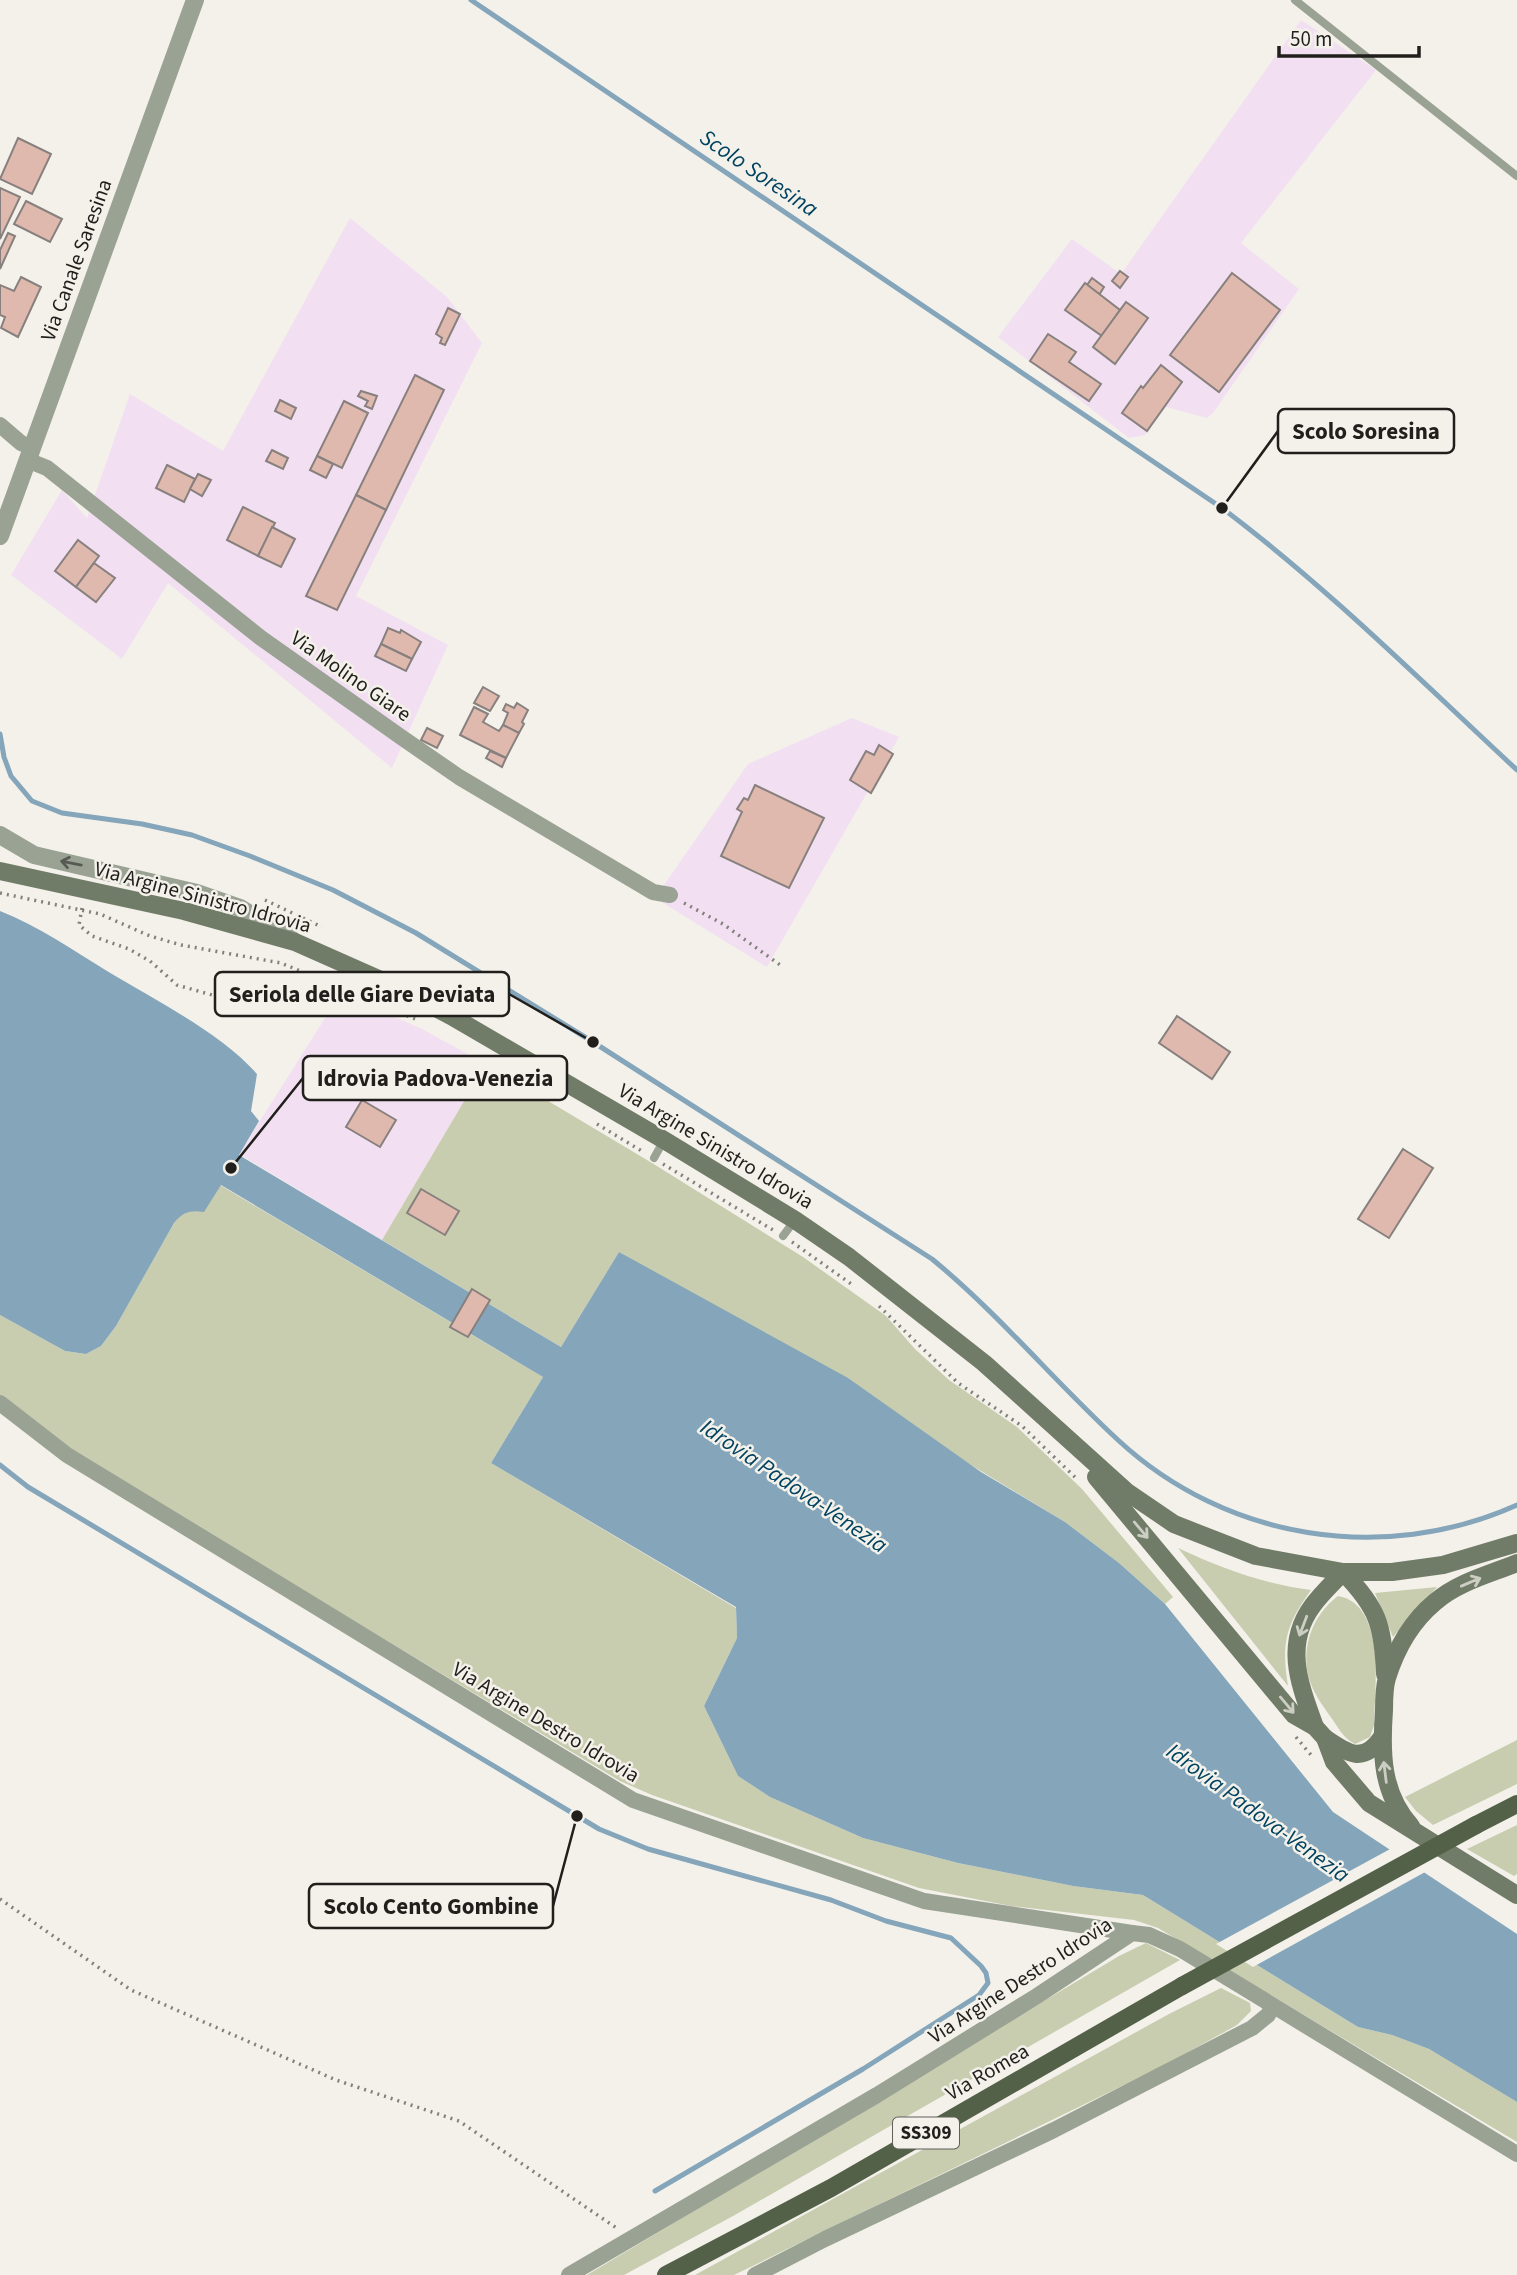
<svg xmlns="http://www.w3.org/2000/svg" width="1517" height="2275" viewBox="0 0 1517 2275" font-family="'Source Sans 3',sans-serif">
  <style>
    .industrial { fill: #f2e0f2 }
    .green { fill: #c8cdaf }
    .water { fill: #84a5ba }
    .pier { fill: #f3f1ea }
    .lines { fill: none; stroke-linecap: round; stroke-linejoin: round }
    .stream { stroke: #84a5ba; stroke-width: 5 }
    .building { fill: #e0b9ae; stroke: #87807e; stroke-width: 2 }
    .path { stroke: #81807b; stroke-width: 3.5; stroke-dasharray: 2 5; stroke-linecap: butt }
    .service { stroke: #9aa294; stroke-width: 8 }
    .minor { stroke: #9aa294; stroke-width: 16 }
    .tertiary { stroke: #9aa294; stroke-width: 18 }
    .secondary { stroke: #717c68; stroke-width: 18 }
    .primary { stroke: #546149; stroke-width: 18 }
    .primary-bridge { stroke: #546149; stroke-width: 18 }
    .oneway { stroke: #575a52 }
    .oneway2 { stroke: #cccec3 }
    .labels { text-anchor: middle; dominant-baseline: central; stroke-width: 5; stroke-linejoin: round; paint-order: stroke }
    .shield { fill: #f3f1ea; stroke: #5f5e5a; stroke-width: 2 }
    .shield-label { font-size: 19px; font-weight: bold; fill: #201f1c }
    .street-label { font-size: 21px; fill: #201f1c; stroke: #f3f1ea }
    .water-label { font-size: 23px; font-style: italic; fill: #00425f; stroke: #f3f1ea }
    .leader { fill: none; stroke: #201f1c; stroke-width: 2.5 }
    .callout-dot { fill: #201f1c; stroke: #f3f1ea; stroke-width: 2.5 }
    .callout { fill: #f3f1ea; stroke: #201f1c; stroke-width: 2.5 }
    .callout-label { font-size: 23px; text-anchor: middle; font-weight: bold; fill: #201f1c }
  </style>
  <rect width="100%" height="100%" fill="#f3f1ea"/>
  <g class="industrial">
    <path d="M1301 20 1376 70 1241 243 1299 289 1213 413 1207 418 1166 407 1145 435 1129 438 998 337 1072 239 1121 274Z"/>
    <path d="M350 218 447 297 482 343 356 596 448 645 392 768 168 583 122 659 11 575 62 490 87 518 130 394 223 451Z"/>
    <path d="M852 718 899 737 767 967 655 898 748 764Z"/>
    <path d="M341 993 422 1029 486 1064 382 1240 239 1154Z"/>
  </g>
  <g class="green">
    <path d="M486 1064 652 1163 803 1257 886 1316 915 1349 949 1380 1017 1427 1082 1489 1173 1597 1165 1604 1119 1563 1065 1522 619 1252 561 1347 382 1240Z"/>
    <path d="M220 1185 543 1377 491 1463 736 1608 737 1638 704 1706 738 1776 770 1797 863 1838 958 1863 1073 1886 1143 1895 1358 2027 1392 2035 1429 2049 1517 2102V2142L1158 1928 1134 1920 1011 1906 919 1888 652 1795 620 1781 75 1453 27 1420 0 1395V1315L65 1351 86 1354 101 1346 116 1326 174 1223 182 1213 193 1210Z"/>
    <path d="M1178 1548C1221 1568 1263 1584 1311 1590 1286 1625 1281 1643 1288 1686Z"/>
    <path d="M1437 1587 1393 1637 1375 1593Z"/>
    <path d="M1338 1596C1386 1604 1375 1689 1374 1725L1370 1737 1355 1744C1343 1738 1338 1727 1330 1716 1323 1706 1315 1695 1311 1684 1299 1652 1311 1616 1338 1596Z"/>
    <path d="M1517 1740V1784L1433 1825 1416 1811 1405 1797Z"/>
    <path d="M1517 1825V1874L1514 1876 1467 1849Z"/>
    <path d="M1146 1943 1180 1960 733 2216 624 2275H587L1119 1956Z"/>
    <path d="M1221 1988 1250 2003 1251 2011 1237 2025 1163 2066 734 2275H695L1169 2014Z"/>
  </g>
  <path class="water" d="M0 911C38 926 73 950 107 971 155 1000 221 1033 257 1074L251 1111 259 1121 239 1155 561 1347 619 1252 848 1378 981 1472 1065 1522 1119 1563 1165 1604 1333 1812 1517 1934V2102L1429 2049 1392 2035 1358 2027 1143 1895 1073 1886 958 1863 863 1838 770 1797 738 1776 704 1706 737 1638 736 1607 491 1463 543 1377 221 1185 204 1212C190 1210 183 1212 174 1223L116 1326 101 1346 86 1354 65 1351 0 1315Z"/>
  <path class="pier" d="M1392 1848 1427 1871 1253 1967 1216 1944Z"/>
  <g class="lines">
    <g class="stream">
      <path d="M471 0 1222 508C1327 587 1421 681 1517 770"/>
      <path d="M0 734 4 757 11 776 32 801 62 813 142 824 192 835 250 856 333 890 416 933 593 1042 932 1259C999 1314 1054 1381 1118 1440 1226 1540 1383 1565 1517 1505"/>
      <path d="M0 1465 28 1487 599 1829 648 1849 831 1900 886 1921 951 1938 981 1966 986 1973 988 1983 979 1995 863 2069 655 2191"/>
    </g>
  </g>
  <g class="building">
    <path d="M18 138 51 154 32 194 0 179Z"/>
    <path d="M0 188 20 197 0 239Z"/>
    <path d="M26 201 62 219 50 242 14 224Z"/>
    <path d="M8 233 15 236 0 269V250Z"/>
    <path d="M1120 271 1128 277 1120 288 1112 281Z"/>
    <path d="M1232 273 1280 310 1219 392 1170 355Z"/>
    <path d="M21 277 41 287 18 337 1 328 5 317 0 315V285L14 291Z"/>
    <path d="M1092 278 1104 287 1099 295 1087 285Z"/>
    <path d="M1085 283 1120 310 1102 336 1065 310Z"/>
    <path d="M1126 302 1148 318 1115 364 1093 347Z"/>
    <path d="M448 308 460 314 445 345 440 343 442 338 436 334Z"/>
    <path d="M1048 334 1076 352 1069 362 1101 384 1089 401 1030 361Z"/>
    <path d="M1161 365 1182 382 1147 431 1122 413 1141 386 1143 388Z"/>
    <path d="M415 375 444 390 386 510 356 495Z"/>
    <path d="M361 391 377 396 372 409 365 406 368 401 358 396Z"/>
    <path d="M280 400 296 408 291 419 275 411Z"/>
    <path d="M344 401 368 413 342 468 317 456Z"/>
    <path d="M272 450 288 458 283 469 266 461Z"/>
    <path d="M317 456 333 464 326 478 310 470Z"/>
    <path d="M167 465 195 479 184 502 156 488Z"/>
    <path d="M198 474 211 480 202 496 190 489Z"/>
    <path d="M356 495 386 510 337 610 306 596Z"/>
    <path d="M243 507 275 523 258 556 227 540Z"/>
    <path d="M272 527 295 539 281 567 258 556Z"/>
    <path d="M78 540 99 556 76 587 55 571Z"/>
    <path d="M94 563 115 578 96 602 76 587Z"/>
    <path d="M388 628 400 633 401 630 421 642 412 659 381 644Z"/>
    <path d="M381 644 412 659 406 671 375 656Z"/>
    <path d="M483 687 499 696 490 711 474 703Z"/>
    <path d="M517 703 528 710 522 722 524 724 519 733 503 725 508 713 503 710 506 704 514 708Z"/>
    <path d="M474 707 488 714 483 722 499 731 503 725 519 733 506 758 460 735Z"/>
    <path d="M427 728 443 736 437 748 421 740Z"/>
    <path d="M879 745 893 754 871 793 850 780 866 751 874 755Z"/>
    <path d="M490 751 506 758 502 767 486 758Z"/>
    <path d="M755 785 824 818 789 888 721 856 742 812 737 809 744 798 748 800Z"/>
    <path d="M1177 1016 1230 1052 1212 1079 1159 1043Z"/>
    <path d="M362 1100 396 1120 380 1147 346 1127Z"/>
    <path d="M1403 1149 1433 1168 1389 1238 1358 1219Z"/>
    <path d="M421 1189 459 1211 445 1235 407 1213Z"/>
    <path d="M472 1289 490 1300 468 1337 450 1327Z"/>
  </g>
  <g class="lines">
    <g class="path">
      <path d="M0 893 100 914 150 936 181 945 281 963 415 1019"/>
      <path d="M265 900 322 927"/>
      <path d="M684 903 723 924 783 967"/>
      <path d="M82 908 79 925 92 936 129 949 150 961 177 985 212 995"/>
      <path d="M597 1124 645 1153"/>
      <path d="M663 1164 773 1230"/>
      <path d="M792 1242 854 1286"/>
      <path d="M879 1306 958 1383 1022 1426 1078 1480"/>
      <path d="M1296 1737 1311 1755"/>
      <path d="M0 1899 131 1990 336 2080 459 2121 618 2229"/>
    </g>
    <g class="service">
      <path d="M1295 0 1517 176"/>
      <path d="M654 1158 664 1140"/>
      <path d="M783 1236 795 1220"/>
    </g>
    <g class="minor">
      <path d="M0 425 21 443 32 448"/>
      <path d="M27 460 47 468 261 638 401 737 459 777 653 892 670 895"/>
      <path d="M0 1403 67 1455 633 1800 924 1901 1132 1933"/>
      <path d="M569 2275 877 2095 1037 1996 1132 1933 1149 1935 1180 1949 1517 2154"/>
      <path d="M755 2275 825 2239 1054 2130 1252 2028 1268 2015 1272 2007"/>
    </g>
    <g class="tertiary">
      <path d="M0 536 195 0"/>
      <path d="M0 835 34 855 197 893 240 908 292 940"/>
    </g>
    <g class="secondary">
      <path d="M0 871 184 911 295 942 392 985 451 1016 664 1140 795 1220 849 1257 984 1363 1127 1492 1174 1524 1256 1556 1343 1572H1392L1443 1565 1517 1543"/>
      <path d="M1096 1477 1294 1715 1315 1727 1325 1738 1334 1762 1369 1803 1517 1895"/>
      <path d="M1343 1572C1378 1608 1383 1625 1385 1674"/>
      <path d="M1315 1727C1300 1685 1283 1645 1313 1605 1322 1593 1333 1583 1343 1572"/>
      <path d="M1325 1738C1347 1753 1363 1765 1382 1737"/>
      <path d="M1411 1826C1381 1793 1381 1752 1384 1710 1384 1700 1384 1688 1387 1678 1396 1649 1411 1622 1435 1602 1458 1582 1490 1574 1517 1563"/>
    </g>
    <g class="primary">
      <path d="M1476 1825 1517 1804"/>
      <path d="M666 2275 831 2188 1182 1986"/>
    </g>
    <path class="primary-bridge" d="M1182 1986 1476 1825"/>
  </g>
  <defs><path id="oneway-shaft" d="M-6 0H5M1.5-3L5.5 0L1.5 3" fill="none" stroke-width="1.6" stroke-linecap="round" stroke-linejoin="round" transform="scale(1.75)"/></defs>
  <use class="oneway" href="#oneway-shaft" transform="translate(71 863) rotate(-169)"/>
  <g class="oneway2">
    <use href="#oneway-shaft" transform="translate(1141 1530) rotate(50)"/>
    <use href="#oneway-shaft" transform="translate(1471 1582) rotate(-23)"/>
    <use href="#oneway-shaft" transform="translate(1303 1626) rotate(111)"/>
    <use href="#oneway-shaft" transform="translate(1287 1705) rotate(50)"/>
    <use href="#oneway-shaft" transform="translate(1385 1772) rotate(-97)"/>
  </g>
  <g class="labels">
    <rect class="shield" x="893" y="2117.5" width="66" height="31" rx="5"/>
    <g class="shield-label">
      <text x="926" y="2133">SS309</text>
    </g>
    <g class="street-label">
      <text transform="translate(76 260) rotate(-70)">Via Canale Saresina</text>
      <text transform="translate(351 676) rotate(35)">Via Molino Giare</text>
      <text transform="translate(203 897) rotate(15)">Via Argine Sinistro Idrovia</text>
      <text transform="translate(716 1146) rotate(31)">Via Argine Sinistro Idrovia</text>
      <text transform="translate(546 1722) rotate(31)">Via Argine Destro Idrovia</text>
      <text transform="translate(1020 1980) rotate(-33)">Via Argine Destro Idrovia</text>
      <text transform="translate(987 2072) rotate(-30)">Via Romea</text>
    </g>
    <g class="water-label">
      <text transform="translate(759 173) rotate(34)">Scolo Soresina</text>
      <text transform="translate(794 1486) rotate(34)">Idrovia Padova-Venezia</text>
      <text transform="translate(1258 1813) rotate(36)">Idrovia Padova-Venezia</text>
    </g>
  </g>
  <path class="leader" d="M1222 508L1278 431M593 1042L509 994M231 1168L303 1078M577 1816L553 1906"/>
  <g class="callout-dot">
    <circle cx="1222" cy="508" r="7"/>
    <circle cx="593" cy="1042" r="7"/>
    <circle cx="231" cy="1168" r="7"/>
    <circle cx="577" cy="1816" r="7"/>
  </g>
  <g class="callout">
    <rect x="1278" y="409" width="176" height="44" rx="7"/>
    <rect x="215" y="972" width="294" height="44" rx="7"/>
    <rect x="303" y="1056" width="264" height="44" rx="7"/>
    <rect x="309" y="1884" width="244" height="44" rx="7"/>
  </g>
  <g class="callout-label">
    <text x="1366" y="439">Scolo Soresina</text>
    <text x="362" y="1002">Seriola delle Giare Deviata</text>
    <text x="435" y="1086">Idrovia Padova-Venezia</text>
    <text x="431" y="1914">Scolo Cento Gombine</text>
  </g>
  <path d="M1279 46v10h140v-10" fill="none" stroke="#201f1c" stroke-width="3.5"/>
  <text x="1290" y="46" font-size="21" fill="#201f1c" stroke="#f3f1ea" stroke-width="5" paint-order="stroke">50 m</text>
</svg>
